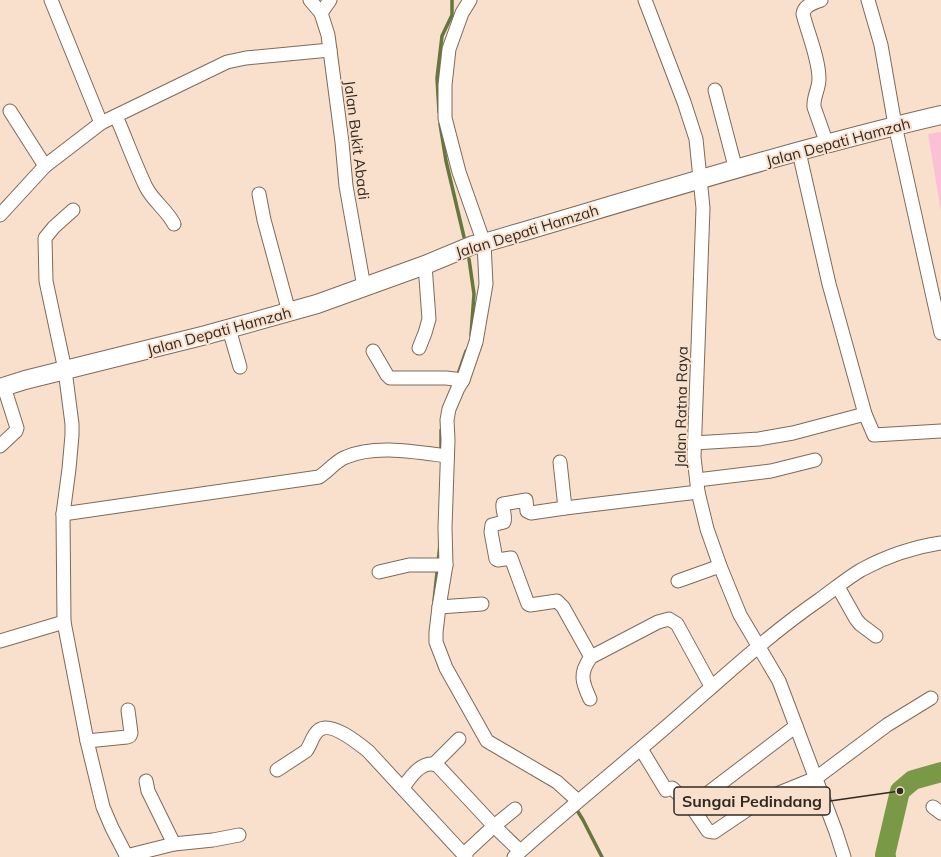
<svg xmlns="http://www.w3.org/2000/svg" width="941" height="857" viewBox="0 0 941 857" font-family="Mulish,sans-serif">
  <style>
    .green { fill: #fbc0d6 }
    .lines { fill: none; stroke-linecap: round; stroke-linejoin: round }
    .stream { stroke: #64773c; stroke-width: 3.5 }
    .river { stroke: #799947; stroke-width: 20 }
    .minor-casing { stroke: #7f6a59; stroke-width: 15 }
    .secondary-casing { stroke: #7f6a59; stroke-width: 20 }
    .minor { stroke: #fff; stroke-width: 13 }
    .secondary { stroke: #fff; stroke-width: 18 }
    .labels { text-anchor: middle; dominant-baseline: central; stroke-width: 4; stroke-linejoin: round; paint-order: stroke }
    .street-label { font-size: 15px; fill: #322921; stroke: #f9e0cc }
    .leader { fill: none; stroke: #322921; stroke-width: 1.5 }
    .callout-dot { fill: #322921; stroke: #f9e0cc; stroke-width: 1.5 }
    .callout { fill: #f9e0cc; stroke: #322921; stroke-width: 1.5 }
    .callout-label { font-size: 16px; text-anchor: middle; font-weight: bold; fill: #322921 }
  </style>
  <rect width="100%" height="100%" fill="#f9e0cc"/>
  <path class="green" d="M941 132V211L928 134Z"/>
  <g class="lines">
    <g class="stream">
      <path d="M439 112 437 78 442 36 452 15V0"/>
      <path d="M440 124 446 161 464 237"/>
      <path d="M469 259 474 294 471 335"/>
      <path d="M457 377 466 351"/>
      <path d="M441 452V430"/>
      <path d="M434 601 440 544"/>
      <path d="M575 807 583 820 602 857"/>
    </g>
    <path class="river" d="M886 857 885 855 900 791 913 780 941 772"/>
    <defs>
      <g id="minor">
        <path d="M51 0 101 123"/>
        <path d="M310 0 321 13 328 35 342 142 346 186 364 287"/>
        <path d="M470 0 462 13 449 49 445 85V118L459 172 484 243 486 284 476 342 463 380 458 388 449 409 447 420 448 440 445 528 446 565 439 607 436 632V642L446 668 487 741 557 782 578 801"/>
        <path d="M645 0 684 102 696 139 703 208 694 457 698 492 707 529 720 566 740 615 779 681 836 832 844 857"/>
        <path d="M821 0C814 3 804 5 803 14 808 34 819 59 819 79 819 89 813 97 814 107L827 144"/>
        <path d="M868 0 881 45 895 125 941 333"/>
        <path d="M321 13 330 0"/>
        <path d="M715 90 736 170"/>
        <path d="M10 111 45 166"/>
        <path d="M116 116C126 139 135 164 146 187 153 201 167 210 174 224"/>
        <path d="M799 152 829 284 865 414 874 435 941 431"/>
        <path d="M259 194 264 220 289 312"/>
        <path d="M73 210 54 227 45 238 46 281 65 370 72 424V435L69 469 63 514 64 622 87 741 103 807 112 828 127 857"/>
        <path d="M0 215 45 166 101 123 227 62 246 58 330 50"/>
        <path d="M229 329 240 367"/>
        <path d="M419 348 425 333 429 319 425 265"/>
        <path d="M373 351 387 375 390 378H446L463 380"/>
        <path d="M694 443 759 439 793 433 865 414"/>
        <path d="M0 446 16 431 17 428 4 387"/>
        <path d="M560 462 565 508"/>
        <path d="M697 480 771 471 815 460"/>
        <path d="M63 514 319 477C329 471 335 461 346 457 375 444 416 452 447 456"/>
        <path d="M379 572 409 565H446"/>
        <path d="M678 581 720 566"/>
        <path d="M838 587 856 619 860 624 876 636"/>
        <path d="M439 607 482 604"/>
        <path d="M0 641 64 622"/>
        <path d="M591 657 563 607 557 601 530 605 528 604 511 558 498 560 496 559 491 532 492 525 504 522C506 516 502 510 503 504L526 500 527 511 531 513 565 508 698 492"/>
        <path d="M590 699C582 682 579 673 591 657L658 622 669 619 677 624 711 686"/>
        <path d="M87 741 127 737 130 736 131 733 128 710"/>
        <path d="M641 749 666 790 672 788 691 806 708 831 714 832 751 807 779 793 816 778 887 725 931 698"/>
        <path d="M434 764 459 739"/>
        <path d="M277 770 306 751C311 745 312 735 319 730 331 721 358 743 368 751L466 857"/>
        <path d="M146 781 148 791 174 844"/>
        <path d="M403 788C410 777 424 758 438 766L494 826 520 851"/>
        <path d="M691 806 796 726"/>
        <path d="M933 807 941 813"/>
        <path d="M464 854 494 826 515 809"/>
        <path d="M126 856 174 844 213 840 239 835"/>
        <path d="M514 857C563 813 615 771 666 727 716 684 764 638 819 600 833 590 846 579 861 570 885 557 914 547 941 543"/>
      </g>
      <path id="secondary" d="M0 388 25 380 206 335 317 304 425 265 473 245 484 243C635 199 787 151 941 115"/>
    </defs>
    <use href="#minor" class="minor-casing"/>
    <use href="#secondary" class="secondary-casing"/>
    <use href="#minor" class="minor"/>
    <use href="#secondary" class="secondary"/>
  </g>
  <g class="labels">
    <g class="street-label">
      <text transform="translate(357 140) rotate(83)">Jalan Bukit Abadi</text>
      <text transform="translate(838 142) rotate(-15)">Jalan Depati Hamzah</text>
      <text transform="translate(527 231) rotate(-17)">Jalan Depati Hamzah</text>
      <text transform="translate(219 331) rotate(-15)">Jalan Depati Hamzah</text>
      <text transform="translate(681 407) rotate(-89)">Jalan Ratna Raya</text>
    </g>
  </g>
  <path class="leader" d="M900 791L830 801"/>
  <circle class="callout-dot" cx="900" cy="791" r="4"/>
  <rect class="callout" x="674" y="787" width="156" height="28" rx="4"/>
  <g class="callout-label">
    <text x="752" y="807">Sungai Pedindang</text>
  </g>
</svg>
